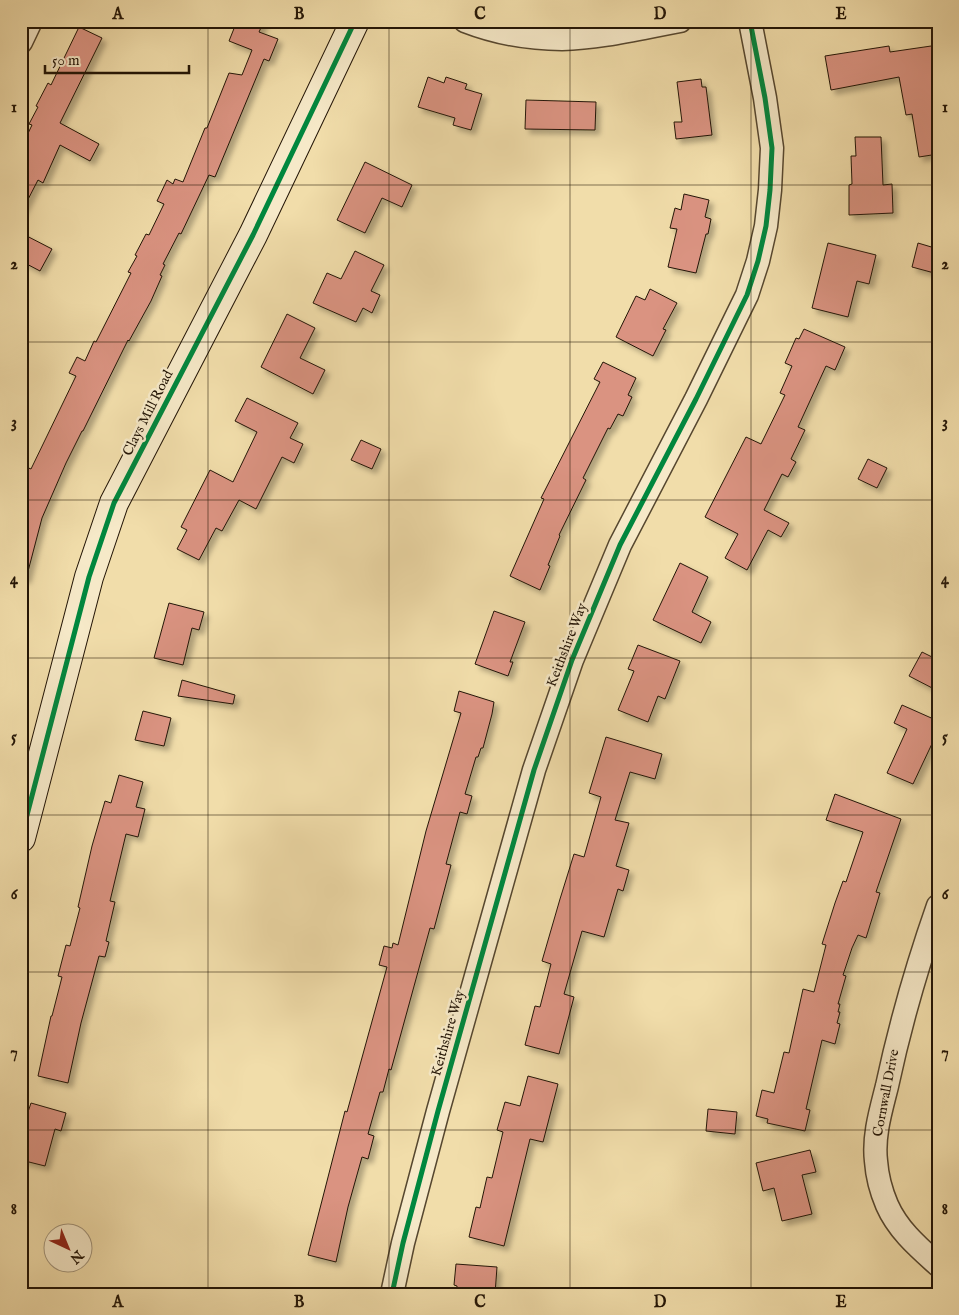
<svg xmlns="http://www.w3.org/2000/svg" width="959" height="1315" viewBox="0 0 959 1315" font-family="'IM FELL English',serif">
  <style>
    .building { fill: #da9381; stroke: #231506; filter: url(#shadow) }
    .lines { fill: none; stroke-linecap: round; stroke-linejoin: round }
    .minor-casing { stroke: #56472f; stroke-width: 25 }
    .secondary-casing { stroke: #231506; stroke-width: 30 }
    .minor { stroke: #f6e9c8; stroke-width: 22 }
    .secondary { stroke: #f6e9c8; stroke-width: 28 }
    .cycleway-casing { stroke: #f6e9c8; stroke-width: 8 }
    .cycleway { stroke: #00873e; stroke-width: 5 }
    .grid { fill: none; stroke: #231506; stroke-width: 1; stroke-opacity: 0.55 }
    .labels { text-anchor: middle; dominant-baseline: central; stroke-width: 5; stroke-linejoin: round; paint-order: stroke }
    .street-label { font-size: 14px; fill: #231506; stroke: #f6e9c8 }
    .neatline { fill: none; stroke: #231506; stroke-width: 2 }
    .grid-label { font-size: 16px; text-anchor: middle; font-weight: bold; fill: #231506 }
  </style>
  <defs>
    <filter id="shadow"><feDropShadow dx="4.5" dy="4.5" stdDeviation="2.5" flood-color="#0004"/></filter>
  </defs>
  <rect width="100%" height="100%" fill="#f1ddaa"/>
  <filter id="stains"><feTurbulence type="fractalNoise" baseFrequency=".004" numOctaves="4"/><feColorMatrix values="0 0 0 0 .2 0 0 0 0 .09 0 0 0 0 .02 0 0 0 .5 -.17"/></filter>
  <radialGradient id="worn" r=".72"><stop offset=".6" stop-color="#630" stop-opacity="0"/><stop offset="1" stop-color="#630" stop-opacity=".3"/></radialGradient>
  <g class="building">
    <path d="M237 21H264L259 32 278 39 269 61 264 59 215 177 209 175 181 234 179 233 163 264 165 265 160 275 162 276 151 301 129 341 128 340 83 431H82L66 463 42 518 26 579 21 578V465L31 469 76 376 69 373 77 357 85 361 94 341 96 342 131 273 128 272 137 256 135 255 146 234 149 235 164 204 157 201 167 180 173 184 175 179 183 182 205 128H207L229 73 242 75 252 50 229 41Z"/>
    <path d="M79 27 102 38 60 123 99 144 90 161 60 145 43 183 38 180 21 213V148L32 125 29 124 38 107 36 106 48 83 51 85Z"/>
    <path d="M938 45V154L919 157 912 114 906 115 899 77 831 90 825 56 889 46 890 52Z"/>
    <path d="M428 77 444 83 446 77 467 84 465 89 482 94 471 130 453 125 455 118 418 107Z"/>
    <path d="M701 79 702 87H706L712 135 676 139 674 122H682L677 82Z"/>
    <path d="M526 100 596 102 595 130 525 129Z"/>
    <path d="M855 137H881L883 185 892 184 893 213 849 215V185L852 184 851 156H856Z"/>
    <path d="M365 162 412 185 402 207 382 198 365 233 337 220Z"/>
    <path d="M684 194 709 200 705 217 711 219 708 234H706L696 273 668 267 677 229 670 228 675 208 681 210Z"/>
    <path d="M21 233 52 249 40 271 21 261Z"/>
    <path d="M828 243 876 255 869 284 857 281 848 317 812 308Z"/>
    <path d="M918 243 938 249V274L912 267Z"/>
    <path d="M355 251 384 265 371 291 380 295 372 313 363 308 356 322 313 303 327 273 341 279Z"/>
    <path d="M650 289 677 303 663 329 666 330 653 356 616 337 636 296 645 300Z"/>
    <path d="M287 314 315 328 300 358 325 370 313 394 261 367Z"/>
    <path d="M804 329 845 347 835 370 826 366 798 427 805 430 791 459 796 462 788 477 782 474 764 510 789 523 781 537 768 530 747 570 725 558 738 534 705 517 746 437 761 444 785 395 780 393 792 366 785 363 796 338 799 339Z"/>
    <path d="M603 362 636 378 628 395 632 397 623 416 618 414 610 429 608 428 583 478 586 480 559 535 560 536 548 565 550 566 540 590 510 576 544 499 541 498 600 382 594 379Z"/>
    <path d="M247 398 298 423 290 438 303 444 294 463 282 457 256 509 239 500 222 531 216 528 199 560 177 549 187 530 181 527 210 470 233 482 257 432 235 421Z"/>
    <path d="M361 440 381 449 372 469 351 460Z"/>
    <path d="M868 459 887 468 877 488 858 479Z"/>
    <path d="M680 563 708 577 692 612 711 622 701 643 653 620Z"/>
    <path d="M169 603 204 612 199 630 192 628 183 665 154 658Z"/>
    <path d="M494 611 525 622 510 662H513L508 676 475 664Z"/>
    <path d="M638 645 680 661 665 699 658 696 648 722 618 710 634 671 628 669Z"/>
    <path d="M922 652 938 660V691L909 676Z"/>
    <path d="M182 680 235 695 233 704 178 696Z"/>
    <path d="M459 691 494 702 492 714 483 748H481L478 757H476L465 794 472 796 467 814 460 812 446 864 451 865 434 929 430 928 391 1070 389 1069 383 1092H380L368 1134 374 1136 368 1159 362 1157 348 1207 336 1262 308 1255 345 1111 347 1112 387 967 379 965 384 946 392 948 393 943 398 945 426 831 461 713 454 711Z"/>
    <path d="M902 705 938 721V731L913 784 887 773 907 729 894 723Z"/>
    <path d="M143 711 171 718 164 746 135 740Z"/>
    <path d="M606 737 662 754 655 779 630 772 615 820 629 823 616 866 629 870 623 891 618 889 604 937 582 931 564 994 574 997 559 1054 525 1045 535 1006 540 1007 551 964 542 961 560 899 574 854 584 857 601 797 589 793Z"/>
    <path d="M119 775 143 782 136 807 145 809 138 837 126 834 110 901 115 902 106 941 109 942 105 957 99 956 81 1023 68 1083 38 1076 51 1016H52L62 977 58 976 66 945 70 946 80 908 78 907 92 846 105 801 111 803Z"/>
    <path d="M835 794 901 819 876 892 880 893 866 938 858 935 852 948 843 975 846 976 838 1004H840L838 1012H840L837 1023 840 1024 835 1044 822 1040 806 1109 810 1110 805 1131 767 1123 768 1119 756 1116 762 1090 774 1093 784 1052 789 1053 803 989 814 992 826 945 822 944 835 903 843 881 846 882 863 832 826 820Z"/>
    <path d="M528 1076 558 1084 543 1142 530 1139 504 1246 469 1237 476 1207 480 1208 487 1177 492 1178 503 1132 497 1130 505 1102 520 1106Z"/>
    <path d="M31 1103 66 1113 61 1131 55 1129 45 1166 21 1160V1133Z"/>
    <path d="M708 1109 737 1112 735 1134 706 1131Z"/>
    <path d="M810 1150 816 1172 802 1175 812 1214 782 1221 774 1188 763 1191 756 1163Z"/>
    <path d="M456 1264 497 1267 495 1294H457V1286L454 1285Z"/>
  </g>
  <g class="lines">
    <defs>
      <g id="minor">
        <path d="M465 21C496 33 528 39 562 39 601 38 641 28 680 21"/>
        <path d="M21 42 31 21"/>
        <path d="M938 906C917 966 900 1025 887 1086 881 1110 873 1136 876 1161 877 1175 881 1191 887 1205 898 1230 918 1247 938 1265"/>
        <path d="M392 1294 403 1243 438 1111 534 770 572 660 620 545 696 399 747 295 758 261 766 226 770 190 772 148 765 98 750 21"/>
      </g>
      <path id="secondary" d="M21 838 89 577 114 503 253 235 355 21"/>
    </defs>
    <use href="#minor" class="minor-casing"/>
    <use href="#secondary" class="secondary-casing"/>
    <use href="#minor" class="minor"/>
    <use href="#secondary" class="secondary"/>
    <defs>
      <g id="cycleway">
        <path d="M21 838 89 577 114 503 253 235 355 21"/>
        <path d="M392 1294 403 1243 438 1111 534 770 572 660 620 545 696 399 747 295 758 261 766 226 770 190 772 148 765 98 750 21"/>
      </g>
    </defs>
    <use href="#cycleway" class="cycleway-casing"/>
    <use href="#cycleway" class="cycleway"/>
  </g>
  <path class="grid" d="M208 21V1294M389 21V1294M570 21V1294M751 21V1294M21 185H938M21 342H938M21 500H938M21 658H938M21 815H938M21 972H938M21 1130H938"/>
  <g class="labels">
    <g class="street-label">
      <text transform="translate(148 413) rotate(-63)">Clays Mill Road</text>
      <text transform="translate(567 645) rotate(-69)">Keithshire Way</text>
      <text transform="translate(448 1033) rotate(-74)">Keithshire Way</text>
      <text transform="translate(886 1093) rotate(-79)">Cornwall Drive</text>
    </g>
  </g>
  <rect width="959" height="1315" fill="none" stroke="#f1ddaa" stroke-width="55"/>
  <g transform="translate(68 1248) rotate(136)"><circle r="24" fill="#f6e9c8" stroke="#a2947a"/>
  <path d="M0-4L9 19L0 12L-9 19Z" fill="#8f2418"/>
  <text y="-8" font-size="14" font-weight="bold" text-anchor="middle" fill="#231506">N</text>
  </g>
  <path d="M45 65v8h144v-8" fill="none" stroke="#231506" stroke-width="2.5"/>
  <text x="52" y="65" font-size="15" fill="#231506" stroke="#f6e9c8" stroke-width="4" paint-order="stroke">50 m</text>
  <rect x="28" y="28" width="904" height="1260" class="neatline"/>
  <g class="grid-label">
    <text x="118" y="19">A</text>
    <text x="299" y="19">B</text>
    <text x="480" y="19">C</text>
    <text x="660" y="19">D</text>
    <text x="841" y="19">E</text>
    <text x="14" y="112">1</text>
    <text x="945" y="112">1</text>
    <text x="14" y="269">2</text>
    <text x="945" y="269">2</text>
    <text x="14" y="427">3</text>
    <text x="945" y="427">3</text>
    <text x="14" y="584">4</text>
    <text x="945" y="584">4</text>
    <text x="14" y="742">5</text>
    <text x="945" y="742">5</text>
    <text x="14" y="899">6</text>
    <text x="945" y="899">6</text>
    <text x="14" y="1057">7</text>
    <text x="945" y="1057">7</text>
    <text x="14" y="1214">8</text>
    <text x="945" y="1214">8</text>
    <text x="118" y="1307">A</text>
    <text x="299" y="1307">B</text>
    <text x="480" y="1307">C</text>
    <text x="660" y="1307">D</text>
    <text x="841" y="1307">E</text>
  </g>
  <rect width="100%" height="100%" filter="url(#stains)"/>
  <rect width="100%" height="100%" fill="url(#worn)"/>
</svg>
